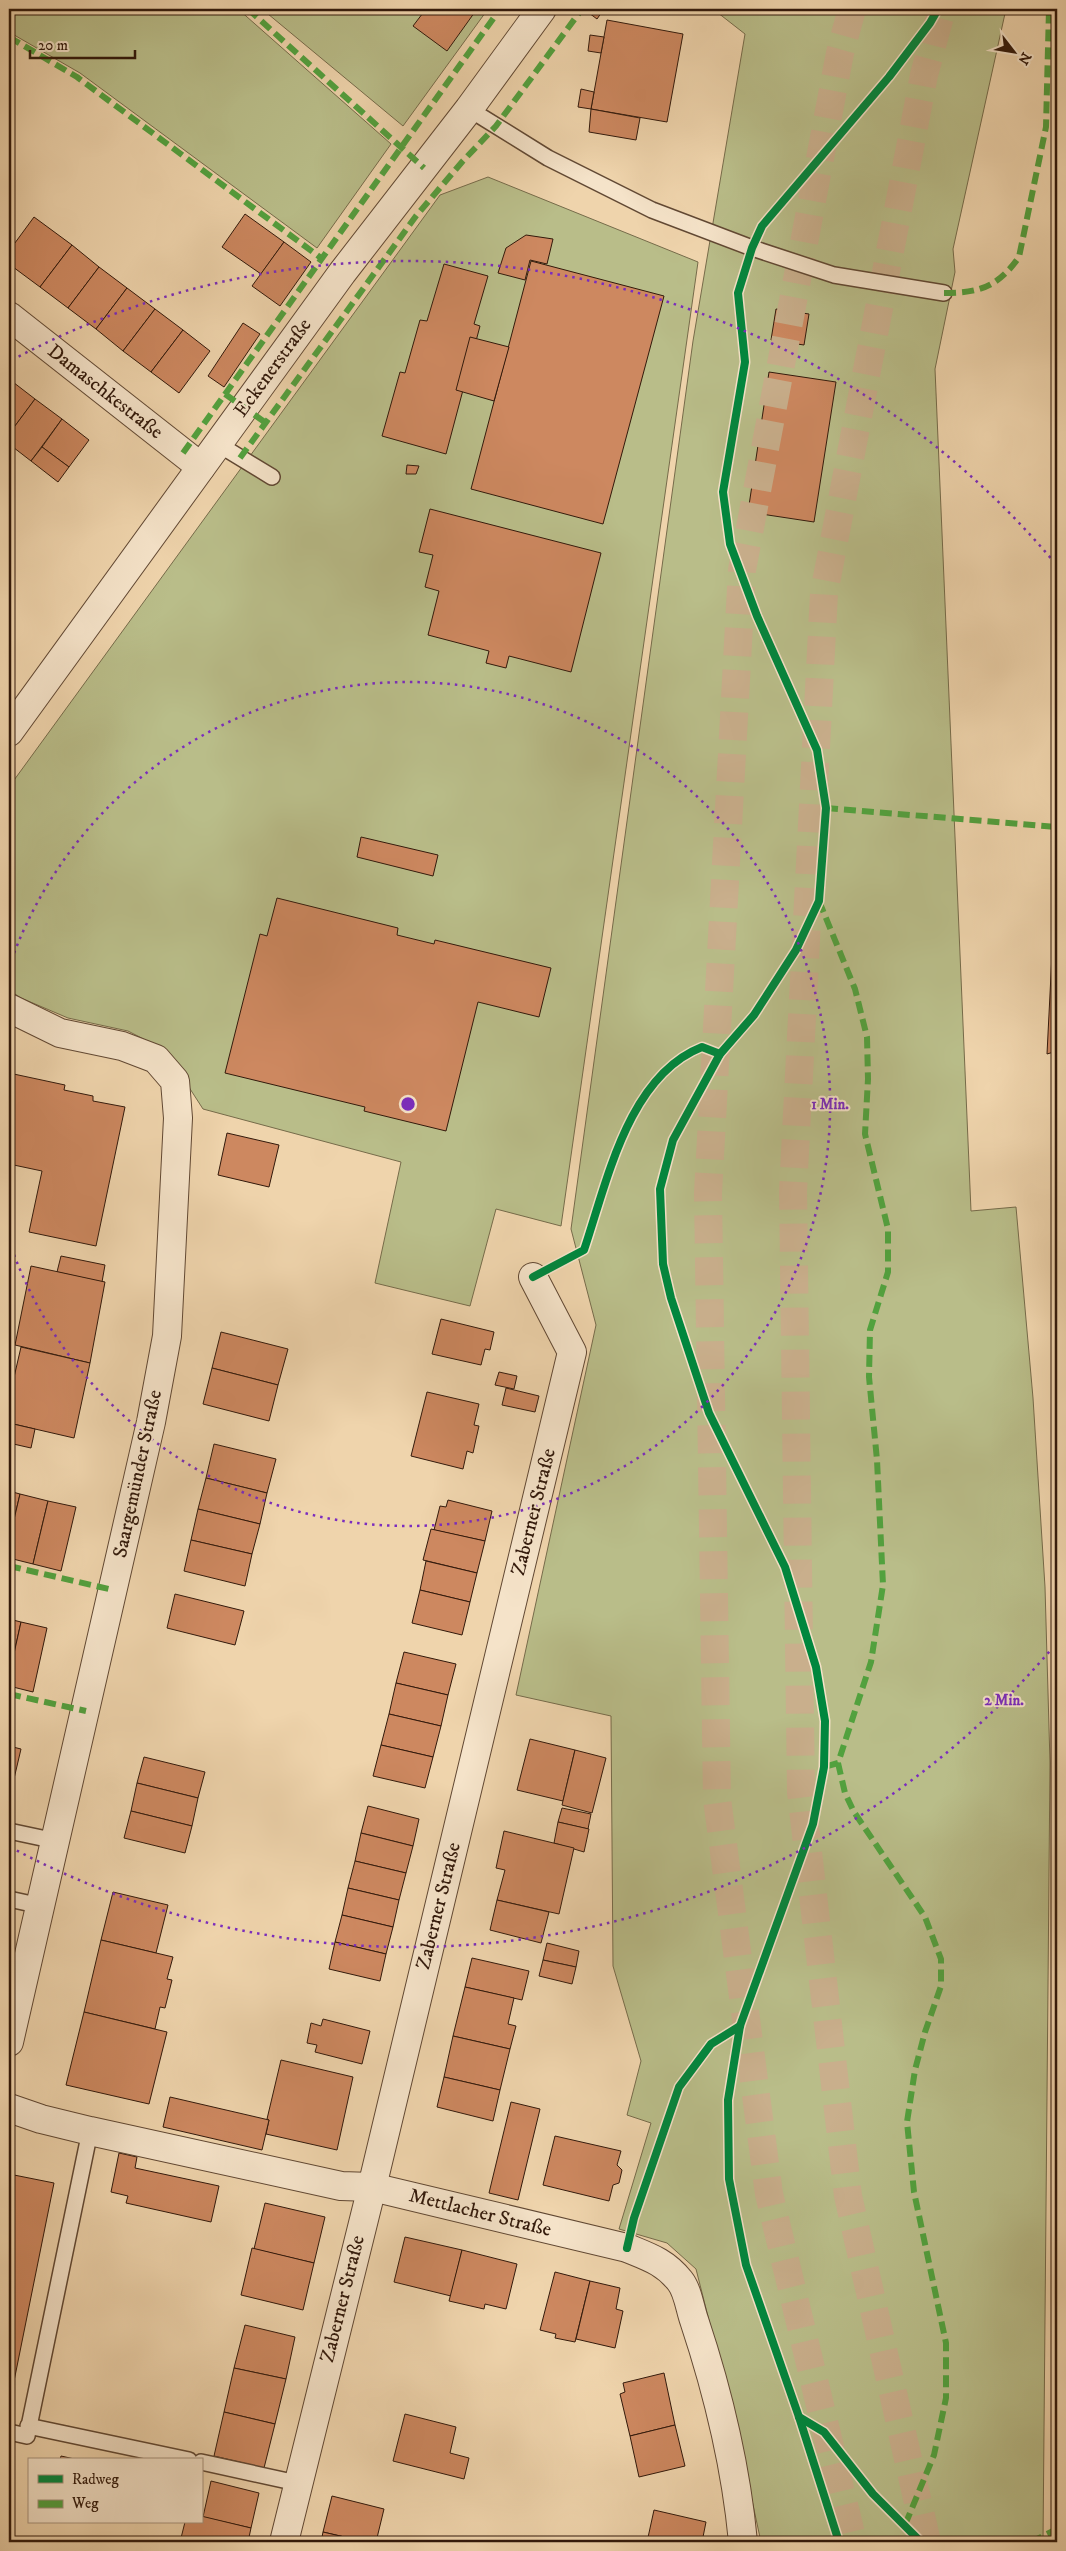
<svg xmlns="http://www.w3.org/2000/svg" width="1066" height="2551" viewBox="0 0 1066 2551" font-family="'IM FELL DW Pica',serif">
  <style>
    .green { fill: #b9bd89; stroke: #766b4a }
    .building { fill: #cd8860; stroke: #32190b }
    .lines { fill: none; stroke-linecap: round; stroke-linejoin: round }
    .motorway-tunnel { stroke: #c9af8c; stroke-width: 28; stroke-dasharray: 28 14; stroke-linecap: butt }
    .service-casing { stroke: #614833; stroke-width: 18 }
    .minor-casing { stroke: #614833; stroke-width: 30 }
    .tertiary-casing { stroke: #614833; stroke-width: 30 }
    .service { stroke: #f5e3c9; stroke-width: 15 }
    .minor { stroke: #f5e3c9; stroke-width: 28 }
    .tertiary { stroke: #f5e3c9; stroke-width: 28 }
    .quiet { stroke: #52a13e; stroke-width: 6; stroke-dasharray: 12 6; stroke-linecap: butt }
    .cycleway-casing { stroke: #f5e3c9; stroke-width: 11 }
    .cycleway { stroke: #00873e; stroke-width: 8 }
    .ring { fill: none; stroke: #7b2cbf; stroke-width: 2.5; stroke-dasharray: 2.5 5 }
    .labels { text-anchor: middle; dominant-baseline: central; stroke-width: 4; stroke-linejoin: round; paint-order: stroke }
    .street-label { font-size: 20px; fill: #32190b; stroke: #f5e3c9 }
    .centre { fill: #7b2cbf; stroke: #f5e3c9; stroke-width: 2.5 }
    .ring-label { font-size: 15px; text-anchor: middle; font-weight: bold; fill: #7b2cbf; stroke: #f5e3c9; stroke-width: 4; stroke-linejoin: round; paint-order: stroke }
  </style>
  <rect width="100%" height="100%" fill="#efd4ac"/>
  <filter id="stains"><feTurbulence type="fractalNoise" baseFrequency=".004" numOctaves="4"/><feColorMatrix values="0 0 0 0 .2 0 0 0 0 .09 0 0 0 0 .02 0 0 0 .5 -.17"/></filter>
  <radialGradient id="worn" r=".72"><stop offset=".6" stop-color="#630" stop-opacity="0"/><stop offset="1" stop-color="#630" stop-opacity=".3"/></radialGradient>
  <g class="green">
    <path d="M9 9H238L391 144 317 248 80 73 9 32Z"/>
    <path d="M262 9H488L403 126Z"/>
    <path d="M713 9H1006L953 249 955 272 935 369 971 1211 1016 1207 1033 1398 1045 1587 1050 1763 1043 2542H761L737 2431 696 2269 667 2243 619 2229 651 2123 627 2115 641 2061 613 1966 611 1716 516 1695 596 1325 571 1229 693 341 745 34Z"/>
    <path d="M488 177 698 262 561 1226 496 1209 470 1306 375 1283 401 1162 203 1109 165 1050 128 1031 68 1018 21 998 9 990V787L440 195Z"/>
  </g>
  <g class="building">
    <path d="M426 9H477L447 51 413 26Z"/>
    <path d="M592 9H604L597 19 589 13Z"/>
    <path d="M607 20 683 34 667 122 591 109Z"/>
    <path d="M590 35 604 37 601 53 588 51Z"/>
    <path d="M581 89 594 92 591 109 578 107Z"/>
    <path d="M591 109 640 118 636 140 589 132Z"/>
    <path d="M245 214 284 242 261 274 222 247Z"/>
    <path d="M34 217 72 245 40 287 9 264V251Z"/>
    <path d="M526 235 553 239 547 264 530 260 525 280 498 273 506 248Z"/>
    <path d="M284 242 311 262 280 306 252 286Z"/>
    <path d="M72 245 99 267 68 308 40 287Z"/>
    <path d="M531 261 664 296 603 524 471 489Z"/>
    <path d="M444 264 488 276 474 324 480 326 446 454 382 436 400 372 405 373 420 320 427 321Z"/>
    <path d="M99 267 127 288 96 329 68 308Z"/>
    <path d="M127 288 155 309 123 351 96 329Z"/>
    <path d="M155 309 183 330 151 372 123 351Z"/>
    <path d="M776 309 809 314 804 345 771 340Z"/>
    <path d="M243 323 260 334 224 387 208 376Z"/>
    <path d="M183 330 210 351 179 393 151 372Z"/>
    <path d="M470 337 509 347 494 401 456 390Z"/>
    <path d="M769 372 836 382 814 522 748 512Z"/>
    <path d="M9 379 35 399 9 434Z"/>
    <path d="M35 399 62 419 31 461 9 444V434Z"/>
    <path d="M62 419 89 440 69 467 42 447Z"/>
    <path d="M42 447 69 467 58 482 31 461Z"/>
    <path d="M407 465 419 466 416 474H406Z"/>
    <path d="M430 509 601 553 571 672 509 656 506 668 486 663 489 651 428 635 439 591 425 587 433 555 419 552Z"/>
    <path d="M361 837 438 855 433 876 357 857Z"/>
    <path d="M1056 874 1057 1051 1047 1054Z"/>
    <path d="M277 898 398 928 397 935 434 944 435 940 551 968 539 1017 478 1002 446 1131 364 1111 365 1107 225 1073 260 934 267 936Z"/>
    <path d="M9 1073 65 1085 64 1090 93 1096V1101L125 1107 96 1246 29 1232 42 1171 9 1164Z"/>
    <path d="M227 1133 279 1145 269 1187 218 1175Z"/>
    <path d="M61 1256 105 1265 102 1282 57 1272Z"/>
    <path d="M31 1266 105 1282 90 1363 15 1345Z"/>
    <path d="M441 1319 494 1332 490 1350 485 1349 481 1365 432 1354Z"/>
    <path d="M221 1332 288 1349 278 1385 212 1368Z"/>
    <path d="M21 1347 90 1363 74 1438 9 1423V1399Z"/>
    <path d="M212 1368 278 1385 269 1421 203 1404Z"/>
    <path d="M499 1372 517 1376 514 1389 495 1385Z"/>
    <path d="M506 1388 539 1396 535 1412 502 1405Z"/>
    <path d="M427 1392 479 1404 474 1425 479 1426 476 1439 473 1453 467 1451 463 1469 411 1456Z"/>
    <path d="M9 1423 35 1429 31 1448 9 1443Z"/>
    <path d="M214 1444 276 1459 267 1493 206 1478Z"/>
    <path d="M206 1478 267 1493 260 1524 198 1509Z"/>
    <path d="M9 1491 20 1494 9 1541Z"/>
    <path d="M20 1494 48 1501 33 1564 9 1558V1541Z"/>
    <path d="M448 1500 492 1511 485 1541 434 1530 440 1506 446 1507Z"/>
    <path d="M48 1501 76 1507 61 1571 33 1564Z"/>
    <path d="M198 1509 260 1524 252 1554 191 1540Z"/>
    <path d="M431 1529 485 1541 477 1573 423 1560Z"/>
    <path d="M191 1540 252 1554 245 1586 184 1571Z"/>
    <path d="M426 1561 477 1573 470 1602 420 1590Z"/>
    <path d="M420 1590 470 1602 462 1635 412 1623Z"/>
    <path d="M175 1594 244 1611 235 1645 167 1628Z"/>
    <path d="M9 1619 21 1622 9 1676Z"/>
    <path d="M21 1622 47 1628 33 1692 9 1686V1676Z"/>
    <path d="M404 1652 456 1664 448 1695 396 1683Z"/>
    <path d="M396 1683 448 1695 441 1726 389 1714Z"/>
    <path d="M389 1714 441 1726 433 1757 381 1745Z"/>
    <path d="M530 1739 575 1750 563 1801 517 1790Z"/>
    <path d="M381 1745 433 1757 425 1788 373 1776Z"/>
    <path d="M9 1746 21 1749 9 1800Z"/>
    <path d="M575 1750 606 1758 592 1813 562 1805Z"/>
    <path d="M144 1757 205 1772 198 1798 137 1783Z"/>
    <path d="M137 1783 198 1798 192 1826 131 1811Z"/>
    <path d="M368 1806 419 1819 413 1846 361 1833Z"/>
    <path d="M562 1808 591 1814 588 1829 558 1822Z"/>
    <path d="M131 1811 192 1826 185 1853 124 1838Z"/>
    <path d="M558 1822 589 1829 584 1852 554 1843Z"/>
    <path d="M504 1831 574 1848 559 1914 497 1900 505 1870 496 1868Z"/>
    <path d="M361 1833 413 1846 406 1873 355 1861Z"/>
    <path d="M355 1861 406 1873 399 1900 348 1888Z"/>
    <path d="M348 1888 399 1900 393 1927 342 1915Z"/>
    <path d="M113 1892 168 1905 156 1953 101 1940Z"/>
    <path d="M497 1900 549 1912 541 1943 490 1930Z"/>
    <path d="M342 1915 393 1927 386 1954 335 1942Z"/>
    <path d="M101 1940 173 1957 167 1979 172 1980 165 2008 160 2007 155 2029 84 2012Z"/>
    <path d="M335 1942 386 1954 380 1981 329 1969Z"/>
    <path d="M547 1943 579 1951 576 1967 543 1960Z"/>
    <path d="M472 1958 529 1971 522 2000 465 1987Z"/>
    <path d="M543 1960 576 1967 572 1984 539 1976Z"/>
    <path d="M465 1987 514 1998 508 2024 516 2026 510 2049 453 2036Z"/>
    <path d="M84 2012 167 2032 149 2104 66 2085Z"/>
    <path d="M323 2019 370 2031 362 2064 315 2052 317 2045 307 2043 311 2023 321 2026Z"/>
    <path d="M453 2036 510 2049 500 2090 444 2077Z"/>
    <path d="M281 2060 353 2077 337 2150 266 2134 269 2120 267 2119Z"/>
    <path d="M444 2077 500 2090 493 2121 437 2107Z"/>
    <path d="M170 2097 269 2120 262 2150 163 2127Z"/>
    <path d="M511 2102 540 2109 518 2200 489 2193Z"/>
    <path d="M555 2136 621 2151 617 2165 622 2170 619 2183 613 2185 609 2201 543 2185Z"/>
    <path d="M119 2153 137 2157 135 2168 219 2186 211 2222 126 2203 128 2196 111 2192Z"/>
    <path d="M9 2174 54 2183 10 2401H9Z"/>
    <path d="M265 2203 325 2217 314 2263 254 2249Z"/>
    <path d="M405 2237 462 2250 451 2296 394 2282Z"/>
    <path d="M252 2248 314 2263 303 2310 241 2295Z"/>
    <path d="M462 2250 517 2264 506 2309 485 2304 484 2309 449 2301Z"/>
    <path d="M555 2272 590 2281 575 2342 555 2338 556 2334 540 2330Z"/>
    <path d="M590 2281 620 2288 616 2309 623 2311 615 2348 576 2339Z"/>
    <path d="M245 2325 295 2337 286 2379 234 2368Z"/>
    <path d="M234 2368 286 2379 275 2424 224 2412Z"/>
    <path d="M664 2373 675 2425 630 2436 620 2394 625 2392 623 2383Z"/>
    <path d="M224 2412 275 2424 264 2468 214 2456Z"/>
    <path d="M405 2414 456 2427 450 2453 469 2458 464 2479 393 2461Z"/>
    <path d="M675 2425 685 2466 639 2477 630 2436Z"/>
    <path d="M61 2456 79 2460H60Z"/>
    <path d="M211 2481 259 2493 251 2528 203 2517Z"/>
    <path d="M332 2496 384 2509 376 2542H366L323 2532Z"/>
    <path d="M654 2510 706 2522 702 2542H647Z"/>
    <path d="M201 2516 251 2528 248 2542H180L185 2522H201Z"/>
    <path d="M323 2532 366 2542H321Z"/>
  </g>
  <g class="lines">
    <g class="motorway-tunnel">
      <path d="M852 9 840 53 742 570 708 1193 717 1799 769 2194 853 2542"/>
      <path d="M927 2542 848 2196 801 1792 793 1191 824 593 924 75 942 9"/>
    </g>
    <defs>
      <g id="service">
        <path d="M469 109 548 158 652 210 752 248 834 275 944 293"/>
        <path d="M218 444 272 477"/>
        <path d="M9 1831 56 1841"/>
        <path d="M9 1899 41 1906"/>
        <path d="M28 2426 189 2460"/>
        <path d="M9 2432 27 2436 90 2131"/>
        <path d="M201 2462 297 2483"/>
      </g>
      <g id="minor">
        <path d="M9 316 201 467"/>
        <path d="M9 1008 60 1033 122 1046 156 1059 175 1081 178 1118 167 1336 151 1422 9 2042"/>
        <path d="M9 2108 41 2119 90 2131 341 2186 372 2187 627 2248C649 2257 665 2262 680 2281 688 2291 690 2309 694 2320 718 2392 736 2467 743 2542"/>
        <path d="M284 2542 372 2187 572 1352 533 1277"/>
      </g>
      <path id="tertiary" d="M9 732 342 273 469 109 542 9"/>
    </defs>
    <use href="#service" class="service-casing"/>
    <use href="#minor" class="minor-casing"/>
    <use href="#tertiary" class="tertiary-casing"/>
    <use href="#service" class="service"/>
    <use href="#minor" class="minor"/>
    <use href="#tertiary" class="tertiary"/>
    <g class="quiet">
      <path d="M248 9 424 168"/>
      <path d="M9 37 77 77 321 258"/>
      <path d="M944 293C979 293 998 287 1019 257L1046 127 1049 9"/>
      <path d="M225 394 266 423"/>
      <path d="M183 453 500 9"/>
      <path d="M240 458 416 216 462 162 496 126 582 9"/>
      <path d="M826 808 1057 827"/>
      <path d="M819 901 855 989 867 1037 868 1079 865 1134 888 1229V1272L870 1330 869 1377 877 1460 883 1585 871 1662 838 1763 824 1767"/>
      <path d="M9 1566 113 1590"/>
      <path d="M9 1694 86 1711"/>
      <path d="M838 1763 845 1793 854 1812 925 1917 941 1959V1986L925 2032 915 2070 907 2122 914 2192 946 2343V2398L934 2455 905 2525"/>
      <path d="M1031 2542 1057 2529"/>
    </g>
    <defs>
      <g id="cycleway">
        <path d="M533 1277 584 1250C607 1182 628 1076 702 1047L720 1054"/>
        <path d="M627 2248 634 2218 679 2087 711 2044 740 2026"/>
        <path d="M799 2417 824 2432 873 2494 921 2542"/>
        <path d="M839 2542 799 2417 746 2265 729 2179 728 2100 740 2026 813 1824 824 1767 825 1721 816 1667 785 1567 709 1413 671 1298 663 1264 660 1189 673 1140 720 1054 754 1015 796 950 819 901 826 808 817 750 757 616 730 544 723 492 745 362 738 293 752 248 762 226 889 77 930 23 938 9"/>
      </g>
    </defs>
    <use href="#cycleway" class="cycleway-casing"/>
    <use href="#cycleway" class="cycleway"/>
  </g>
  <g class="ring">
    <path d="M9 967A422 422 0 1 1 9 1241"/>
    <path d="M1054 1646A843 843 0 0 1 12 1848M12 360A843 843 0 0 1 1054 562"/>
  </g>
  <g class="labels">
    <g class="street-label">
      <text transform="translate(273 368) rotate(-54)">Eckenerstraße</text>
      <text transform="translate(105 392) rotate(38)">Damaschkestraße</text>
      <text transform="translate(138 1474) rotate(-78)">Saargemünder Straße</text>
      <text transform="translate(534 1512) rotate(-76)">Zaberner Straße</text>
      <text transform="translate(439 1906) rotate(-76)">Zaberner Straße</text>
      <text transform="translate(480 2213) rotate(14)">Mettlacher Straße</text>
      <text transform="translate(343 2299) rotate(-76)">Zaberner Straße</text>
    </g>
  </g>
  <circle cx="408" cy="1104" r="8" class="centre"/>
  <g class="ring-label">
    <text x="830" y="1109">1 Min.</text>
    <text x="1004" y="1705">2 Min.</text>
  </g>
  <rect width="1066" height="2551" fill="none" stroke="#efd4ac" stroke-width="30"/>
  <rect x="10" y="10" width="1046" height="2531" fill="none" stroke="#32190b" stroke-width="2.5"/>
  <rect x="15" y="15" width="1036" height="2521" fill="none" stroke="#32190b"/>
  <rect x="28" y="2458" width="175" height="65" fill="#f5e3c9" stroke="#a7927d"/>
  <rect x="38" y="2475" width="25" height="8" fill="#00873e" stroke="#a7927d"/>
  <text x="72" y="2484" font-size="15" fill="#32190b">Radweg</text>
  <rect x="38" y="2500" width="25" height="8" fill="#52a13e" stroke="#a7927d"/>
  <text x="72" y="2508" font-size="15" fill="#32190b">Weg</text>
  <g transform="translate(1014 52) rotate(121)" stroke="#f5e3c9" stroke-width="4" paint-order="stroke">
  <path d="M0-4L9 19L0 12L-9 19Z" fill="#32190b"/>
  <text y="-8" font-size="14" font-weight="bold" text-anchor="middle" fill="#32190b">N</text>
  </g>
  <path d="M30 50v8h105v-8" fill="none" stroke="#32190b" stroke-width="2.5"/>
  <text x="38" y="50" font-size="15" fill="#32190b" stroke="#f5e3c9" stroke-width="4" paint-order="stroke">20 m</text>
  <rect width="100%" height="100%" filter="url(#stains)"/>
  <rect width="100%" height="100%" fill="url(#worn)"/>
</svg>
